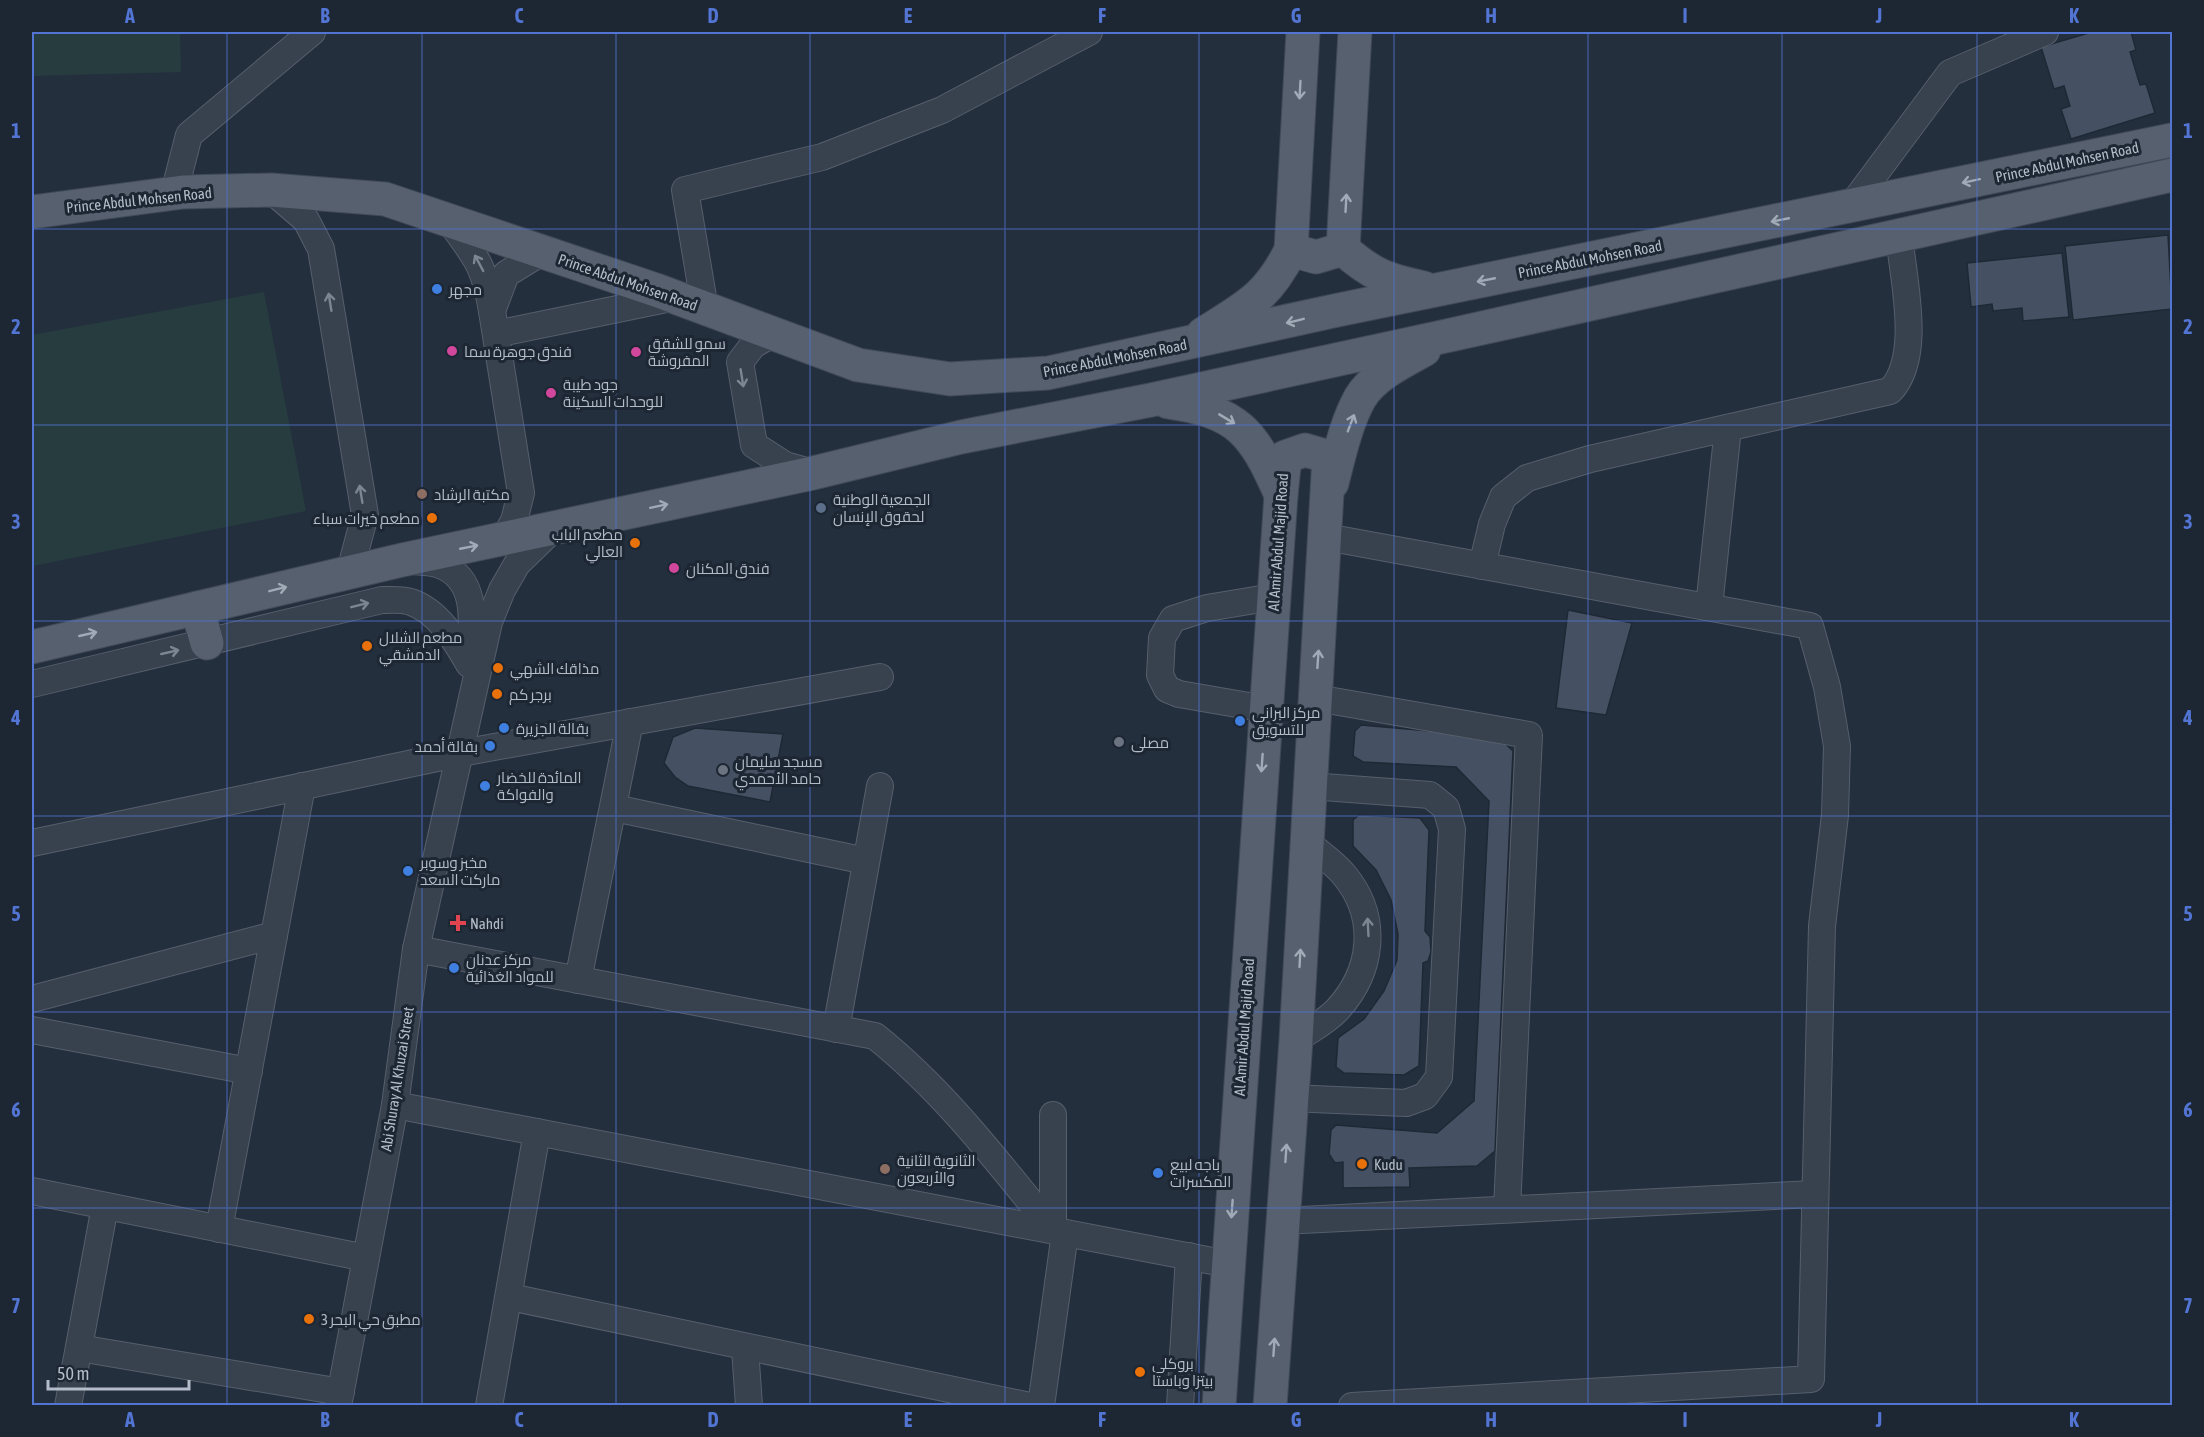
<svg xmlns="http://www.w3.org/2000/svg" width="2204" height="1437" viewBox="0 0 2204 1437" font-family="'Asap Condensed',Cairo,sans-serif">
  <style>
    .green { fill: #263c3f }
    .building { fill: #455162; stroke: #1f2835; stroke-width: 1.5 }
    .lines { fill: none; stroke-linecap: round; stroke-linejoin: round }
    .minor-casing { stroke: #565f6c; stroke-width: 28 }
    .major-casing { stroke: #414a57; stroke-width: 35 }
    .minor { stroke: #38414e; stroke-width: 26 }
    .major { stroke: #56606e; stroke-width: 33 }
    .oneway { stroke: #a1aab7 }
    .oneway2 { stroke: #7c8592 }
    .grid { fill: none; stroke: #5274d3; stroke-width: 1.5; stroke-opacity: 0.55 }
    .shop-dot { fill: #3f7fe0; stroke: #1d2633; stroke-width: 2 }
    .hotel-dot { fill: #d1479c; stroke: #1d2633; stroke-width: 2 }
    .education-dot { fill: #8d6e63; stroke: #1d2633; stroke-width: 2 }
    .service-dot { fill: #5c6f8a; stroke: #1d2633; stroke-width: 2 }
    .food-dot { fill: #e8710a; stroke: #1d2633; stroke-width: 2 }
    .worship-dot { fill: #6b7280; stroke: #1d2633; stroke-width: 2 }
    .health-dot { fill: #e0444e; stroke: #1d2633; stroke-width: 2 }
    .labels { text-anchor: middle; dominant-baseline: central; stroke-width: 6; stroke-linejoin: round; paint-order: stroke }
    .street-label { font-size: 15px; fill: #b4bcc9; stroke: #1d2633 }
    .poi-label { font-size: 15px; fill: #b4bcc9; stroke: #1d2633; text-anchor: start }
    .neatline { fill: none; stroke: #5274d3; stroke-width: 2 }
    .grid-label { font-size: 20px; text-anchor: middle; font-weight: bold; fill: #5274d3 }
  </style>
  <rect width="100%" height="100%" fill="#242f3e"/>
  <g class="green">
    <path d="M32 32H180L181 72 32 76Z"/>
    <path d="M264 292 306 511 33 566 32 335Z"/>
  </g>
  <g class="building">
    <path d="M2092 32H2131L2136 50 2130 52 2140 85 2146 84 2155 113 2071 139 2061 109 2070 106 2064 86 2054 89 2041 47Z"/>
    <path d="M2168 235 2172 309 2073 320 2065 246Z"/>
    <path d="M2062 253 2069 317 2023 321 2022 308 1993 311 1992 304 1971 307 1967 263Z"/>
    <path d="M1568 610 1632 623 1606 715 1556 708Z"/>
    <path d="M1361 725 1498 737 1513 751 1495 1151 1477 1166 1409 1168 1410 1187 1343 1188V1162L1335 1163 1329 1154 1331 1130 1336 1125 1437 1133 1474 1101 1489 801 1456 767 1363 762 1353 756 1355 731Z"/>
    <path d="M695 728 783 734 770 802 688 786 675 777 664 763 673 737Z"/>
    <path d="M1359 815 1420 818 1429 830 1425 931 1430 937 1431 952 1428 961 1423 963 1419 1066 1404 1075 1344 1073 1336 1067 1338 1038 1364 1019 1384 991 1397 960 1398 934 1391 900 1376 870 1353 846V820Z"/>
  </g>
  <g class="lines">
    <defs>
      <g id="minor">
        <path d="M271 190 306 220 321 249 365 515 350 571"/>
        <path d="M174 193 189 135 312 32"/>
        <path d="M1851 206 1950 73 2045 32"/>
        <path d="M450 222C476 257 485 267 492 311L521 493 514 521 502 541"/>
        <path d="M705 309 685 190 822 157 942 110 1089 32"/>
        <path d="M492 311 506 274 542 252"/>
        <path d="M496 334 676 297"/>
        <path d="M771 335 753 345 740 362 754 445 785 465 813 473"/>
        <path d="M1326 537 1810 626 1827 687 1837 746 1835 815 1822 926 1811 1379 1352 1406"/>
        <path d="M412 561C421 562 432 562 440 565 477 578 473 620 470 651"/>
        <path d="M1482 566 1492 524 1503 497 1527 478 1590 459 1890 391C1923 357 1903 279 1899 235"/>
        <path d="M1709 607 1728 428"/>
        <path d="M32 684 382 600C391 600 403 599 411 602 438 611 456 641 469 664"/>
        <path d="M1316 698 1529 735 1507 1209"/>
        <path d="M1266 709 1179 694 1167 689 1160 675 1162 638 1173 619 1207 608 1273 597"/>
        <path d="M614 808 866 861"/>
        <path d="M32 843 461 753 880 677"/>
        <path d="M416 949 875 1036C944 1091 998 1162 1053 1230"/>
        <path d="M578 980 630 722"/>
        <path d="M32 999 274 935"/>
        <path d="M836 1029 880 786"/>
        <path d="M32 1030 249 1071"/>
        <path d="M1296 1040C1309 1030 1326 1022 1337 1010 1373 971 1379 918 1345 876 1335 863 1319 853 1307 842"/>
        <path d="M1290 1098 1406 1103 1425 1096 1439 1077 1452 829 1446 808 1430 795 1310 786"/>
        <path d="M395 1105 1228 1264"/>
        <path d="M1053 1115V1230"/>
        <path d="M32 1191 366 1258"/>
        <path d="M1282 1221 1814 1194"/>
        <path d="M219 1229 302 786"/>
        <path d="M510 1297 1030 1406"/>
        <path d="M79 1348 341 1392"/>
        <path d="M745 1348 749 1406"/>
        <path d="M68 1406 105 1206"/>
        <path d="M338 1406 395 1105 416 949 489 622 502 590 517 564 555 527"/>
        <path d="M489 1406 537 1132"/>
        <path d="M1041 1406 1065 1233"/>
        <path d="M1180 1406 1189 1256"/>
      </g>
      <g id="major">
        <path d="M32 212 183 192 271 190 385 199 656 290 858 365 950 379 1048 373 1338 310 2172 140"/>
        <path d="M1343 249C1372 275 1387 280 1424 288"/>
        <path d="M1291 250 1316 257 1343 249 1355 32"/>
        <path d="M1203 334C1247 306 1267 298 1291 250L1303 32"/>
        <path d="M1168 402C1239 412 1253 432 1281 495"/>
        <path d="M1332 483C1339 456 1346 423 1360 398 1373 376 1402 362 1424 350"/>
        <path d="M197 608 207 643"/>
        <path d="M32 647 402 560 813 473 961 437 1151 400 1446 336 2172 175"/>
        <path d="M1219 1406 1281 495 1285 457 1305 450 1329 457 1296 1040 1270 1406"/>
      </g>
    </defs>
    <use href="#minor" class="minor-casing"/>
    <use href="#major" class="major-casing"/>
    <use href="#minor" class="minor"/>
    <use href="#major" class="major"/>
  </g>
  <defs><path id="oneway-shaft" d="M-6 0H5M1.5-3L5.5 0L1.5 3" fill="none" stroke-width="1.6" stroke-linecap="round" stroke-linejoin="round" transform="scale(1.5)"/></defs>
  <g class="oneway">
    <use href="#oneway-shaft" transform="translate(1300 90) rotate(93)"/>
    <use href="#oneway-shaft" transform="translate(1971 181) rotate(168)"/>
    <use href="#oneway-shaft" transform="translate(1346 203) rotate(-87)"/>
    <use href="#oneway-shaft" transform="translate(1780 220) rotate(169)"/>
    <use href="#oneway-shaft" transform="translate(1486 280) rotate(169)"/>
    <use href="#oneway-shaft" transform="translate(1295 321) rotate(166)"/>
    <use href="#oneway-shaft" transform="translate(1227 419) rotate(31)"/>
    <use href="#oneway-shaft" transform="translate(1351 423) rotate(-69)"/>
    <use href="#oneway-shaft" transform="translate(659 506) rotate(-12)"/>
    <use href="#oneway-shaft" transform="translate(469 547) rotate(-11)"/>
    <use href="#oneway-shaft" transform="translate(278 589) rotate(-14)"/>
    <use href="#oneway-shaft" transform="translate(88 634) rotate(-13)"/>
    <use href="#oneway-shaft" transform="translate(1318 659) rotate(-86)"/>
    <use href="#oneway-shaft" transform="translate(1262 763) rotate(94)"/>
    <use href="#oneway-shaft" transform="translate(1300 958) rotate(-87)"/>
    <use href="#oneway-shaft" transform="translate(1286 1153) rotate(-86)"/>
    <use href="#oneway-shaft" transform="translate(1232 1209) rotate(94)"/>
    <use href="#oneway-shaft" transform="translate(1274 1347) rotate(-86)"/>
  </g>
  <g class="oneway2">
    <use href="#oneway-shaft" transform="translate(479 263) rotate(-118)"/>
    <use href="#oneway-shaft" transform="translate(330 302) rotate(-99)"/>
    <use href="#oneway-shaft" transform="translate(742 378) rotate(81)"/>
    <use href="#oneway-shaft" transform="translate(361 494) rotate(-99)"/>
    <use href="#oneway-shaft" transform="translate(360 605) rotate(-14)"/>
    <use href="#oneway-shaft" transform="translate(170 652) rotate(-13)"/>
    <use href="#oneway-shaft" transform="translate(1368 927) rotate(-93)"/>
  </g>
  <path class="grid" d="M227 32V1406M422 32V1406M616 32V1406M810 32V1406M1005 32V1406M1199 32V1406M1394 32V1406M1588 32V1406M1782 32V1406M1977 32V1406M32 229H2172M32 425H2172M32 621H2172M32 816H2172M32 1012H2172M32 1208H2172"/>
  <g class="shop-dot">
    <circle cx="437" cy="289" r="6"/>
    <circle cx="1240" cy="721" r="6"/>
    <circle cx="504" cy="728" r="6"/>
    <circle cx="490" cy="746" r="6"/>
    <circle cx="485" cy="786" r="6"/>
    <circle cx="408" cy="871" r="6"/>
    <circle cx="454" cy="968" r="6"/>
    <circle cx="1158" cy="1173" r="6"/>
  </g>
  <g class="hotel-dot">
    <circle cx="452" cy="351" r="6"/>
    <circle cx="636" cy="352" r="6"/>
    <circle cx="551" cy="393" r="6"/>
    <circle cx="674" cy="568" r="6"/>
  </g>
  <g class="education-dot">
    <circle cx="422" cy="494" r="6"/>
    <circle cx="885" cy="1169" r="6"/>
  </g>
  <circle class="service-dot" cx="821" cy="508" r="6"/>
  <g class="food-dot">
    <circle cx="432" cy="518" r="6"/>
    <circle cx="635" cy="543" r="6"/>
    <circle cx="367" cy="646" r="6"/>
    <circle cx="498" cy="668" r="6"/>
    <circle cx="497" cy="694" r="6"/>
    <circle cx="1362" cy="1164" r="6"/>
    <circle cx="309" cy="1319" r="6"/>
    <circle cx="1140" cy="1372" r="6"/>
  </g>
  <g class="worship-dot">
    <circle cx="1119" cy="742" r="6"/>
    <circle cx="723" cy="770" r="6"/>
  </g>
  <path class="health-dot" d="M455 914h6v6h6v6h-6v6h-6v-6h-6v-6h6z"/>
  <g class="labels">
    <g class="street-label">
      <text transform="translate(2067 162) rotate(-12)">Prince Abdul Mohsen Road</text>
      <text transform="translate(139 200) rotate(-6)">Prince Abdul Mohsen Road</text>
      <text transform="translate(1590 259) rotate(-11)">Prince Abdul Mohsen Road</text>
      <text transform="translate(628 282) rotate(19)">Prince Abdul Mohsen Road</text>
      <text transform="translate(1115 358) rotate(-11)">Prince Abdul Mohsen Road</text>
      <text transform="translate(1278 542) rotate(-86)">Al Amir Abdul Majid Road</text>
      <text transform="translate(1244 1027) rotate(-86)">Al Amir Abdul Majid Road</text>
      <text transform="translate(397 1079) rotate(-81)">Abi Shuray Al Khuzai Street</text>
    </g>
    <g class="poi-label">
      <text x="449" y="289">مجهر</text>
      <text x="648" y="343">سمو للشقق<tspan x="648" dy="17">المفروشة</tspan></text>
      <text x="464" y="351">فندق جوهرة سما</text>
      <text x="563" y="384">جود طيبة<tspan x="563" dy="17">للوحدات السكينة</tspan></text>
      <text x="434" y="494">مكتبة الرشاد</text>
      <text x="833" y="499">الجمعية الوطنية<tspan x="833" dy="17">لحقوق الإنسان</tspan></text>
      <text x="420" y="518" text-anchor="end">مطعم خيرات سباء</text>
      <text x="623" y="534" text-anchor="end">مطعم الباب<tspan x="623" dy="17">العالي</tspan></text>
      <text x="686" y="568">فندق المكنان</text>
      <text x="379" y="637">مطعم الشلال<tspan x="379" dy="17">الدمشقي</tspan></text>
      <text x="510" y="668">مذاقك الشهي</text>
      <text x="509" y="694">برجر كم</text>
      <text x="1252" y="712">مركز البراني<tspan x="1252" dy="17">للتسويق</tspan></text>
      <text x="516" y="728">بقالة الجزيرة</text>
      <text x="1131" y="742">مصلى</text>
      <text x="478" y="746" text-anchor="end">بقالة أحمد</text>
      <text x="735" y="761">مسجد سليمان<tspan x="735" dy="17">حامد الأحمدي</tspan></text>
      <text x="497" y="777">المائدة للخضار<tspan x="497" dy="17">والفواكة</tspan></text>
      <text x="420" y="862">مخبز وسوبر<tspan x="420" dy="17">ماركت السعد</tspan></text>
      <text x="470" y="923">Nahdi</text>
      <text x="466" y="959">مركز عدنان<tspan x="466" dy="17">للمواد الغذائية</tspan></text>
      <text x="897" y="1160">الثانوية الثانية<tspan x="897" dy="17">والأربعون</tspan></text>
      <text x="1170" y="1164">باجه لبيع<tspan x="1170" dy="17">المكسرات</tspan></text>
      <text x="1374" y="1164">Kudu</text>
      <text x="321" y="1319">مطبق حي البحر 3</text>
      <text x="1152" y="1363">بروكلي<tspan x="1152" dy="17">بيتزا وباستا</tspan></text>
    </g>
  </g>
  <rect width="2204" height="1437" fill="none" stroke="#1d2633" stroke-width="66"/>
  <path d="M48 1380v9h141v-9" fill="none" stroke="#b4bcc9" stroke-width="3"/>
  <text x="57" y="1380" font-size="18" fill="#b4bcc9" stroke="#1d2633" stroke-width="4.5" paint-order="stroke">50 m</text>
  <rect x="33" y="33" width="2138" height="1371" class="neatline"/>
  <g class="grid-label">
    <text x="130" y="23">A</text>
    <text x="325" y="23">B</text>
    <text x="519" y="23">C</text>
    <text x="713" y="23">D</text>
    <text x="908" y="23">E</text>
    <text x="1102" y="23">F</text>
    <text x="1296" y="23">G</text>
    <text x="1491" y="23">H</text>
    <text x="1685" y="23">I</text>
    <text x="1879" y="23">J</text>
    <text x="2074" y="23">K</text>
    <text x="16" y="138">1</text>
    <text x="2188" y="138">1</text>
    <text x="16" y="334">2</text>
    <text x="2188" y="334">2</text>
    <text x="16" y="529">3</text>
    <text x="2188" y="529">3</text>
    <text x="16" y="725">4</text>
    <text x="2188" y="725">4</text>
    <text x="16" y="921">5</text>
    <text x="2188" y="921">5</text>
    <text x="16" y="1117">6</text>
    <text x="2188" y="1117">6</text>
    <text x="16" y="1313">7</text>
    <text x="2188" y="1313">7</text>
    <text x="130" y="1427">A</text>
    <text x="325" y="1427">B</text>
    <text x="519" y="1427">C</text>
    <text x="713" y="1427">D</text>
    <text x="908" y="1427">E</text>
    <text x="1102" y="1427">F</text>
    <text x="1296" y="1427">G</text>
    <text x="1491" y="1427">H</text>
    <text x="1685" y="1427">I</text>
    <text x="1879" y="1427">J</text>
    <text x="2074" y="1427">K</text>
  </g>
</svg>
